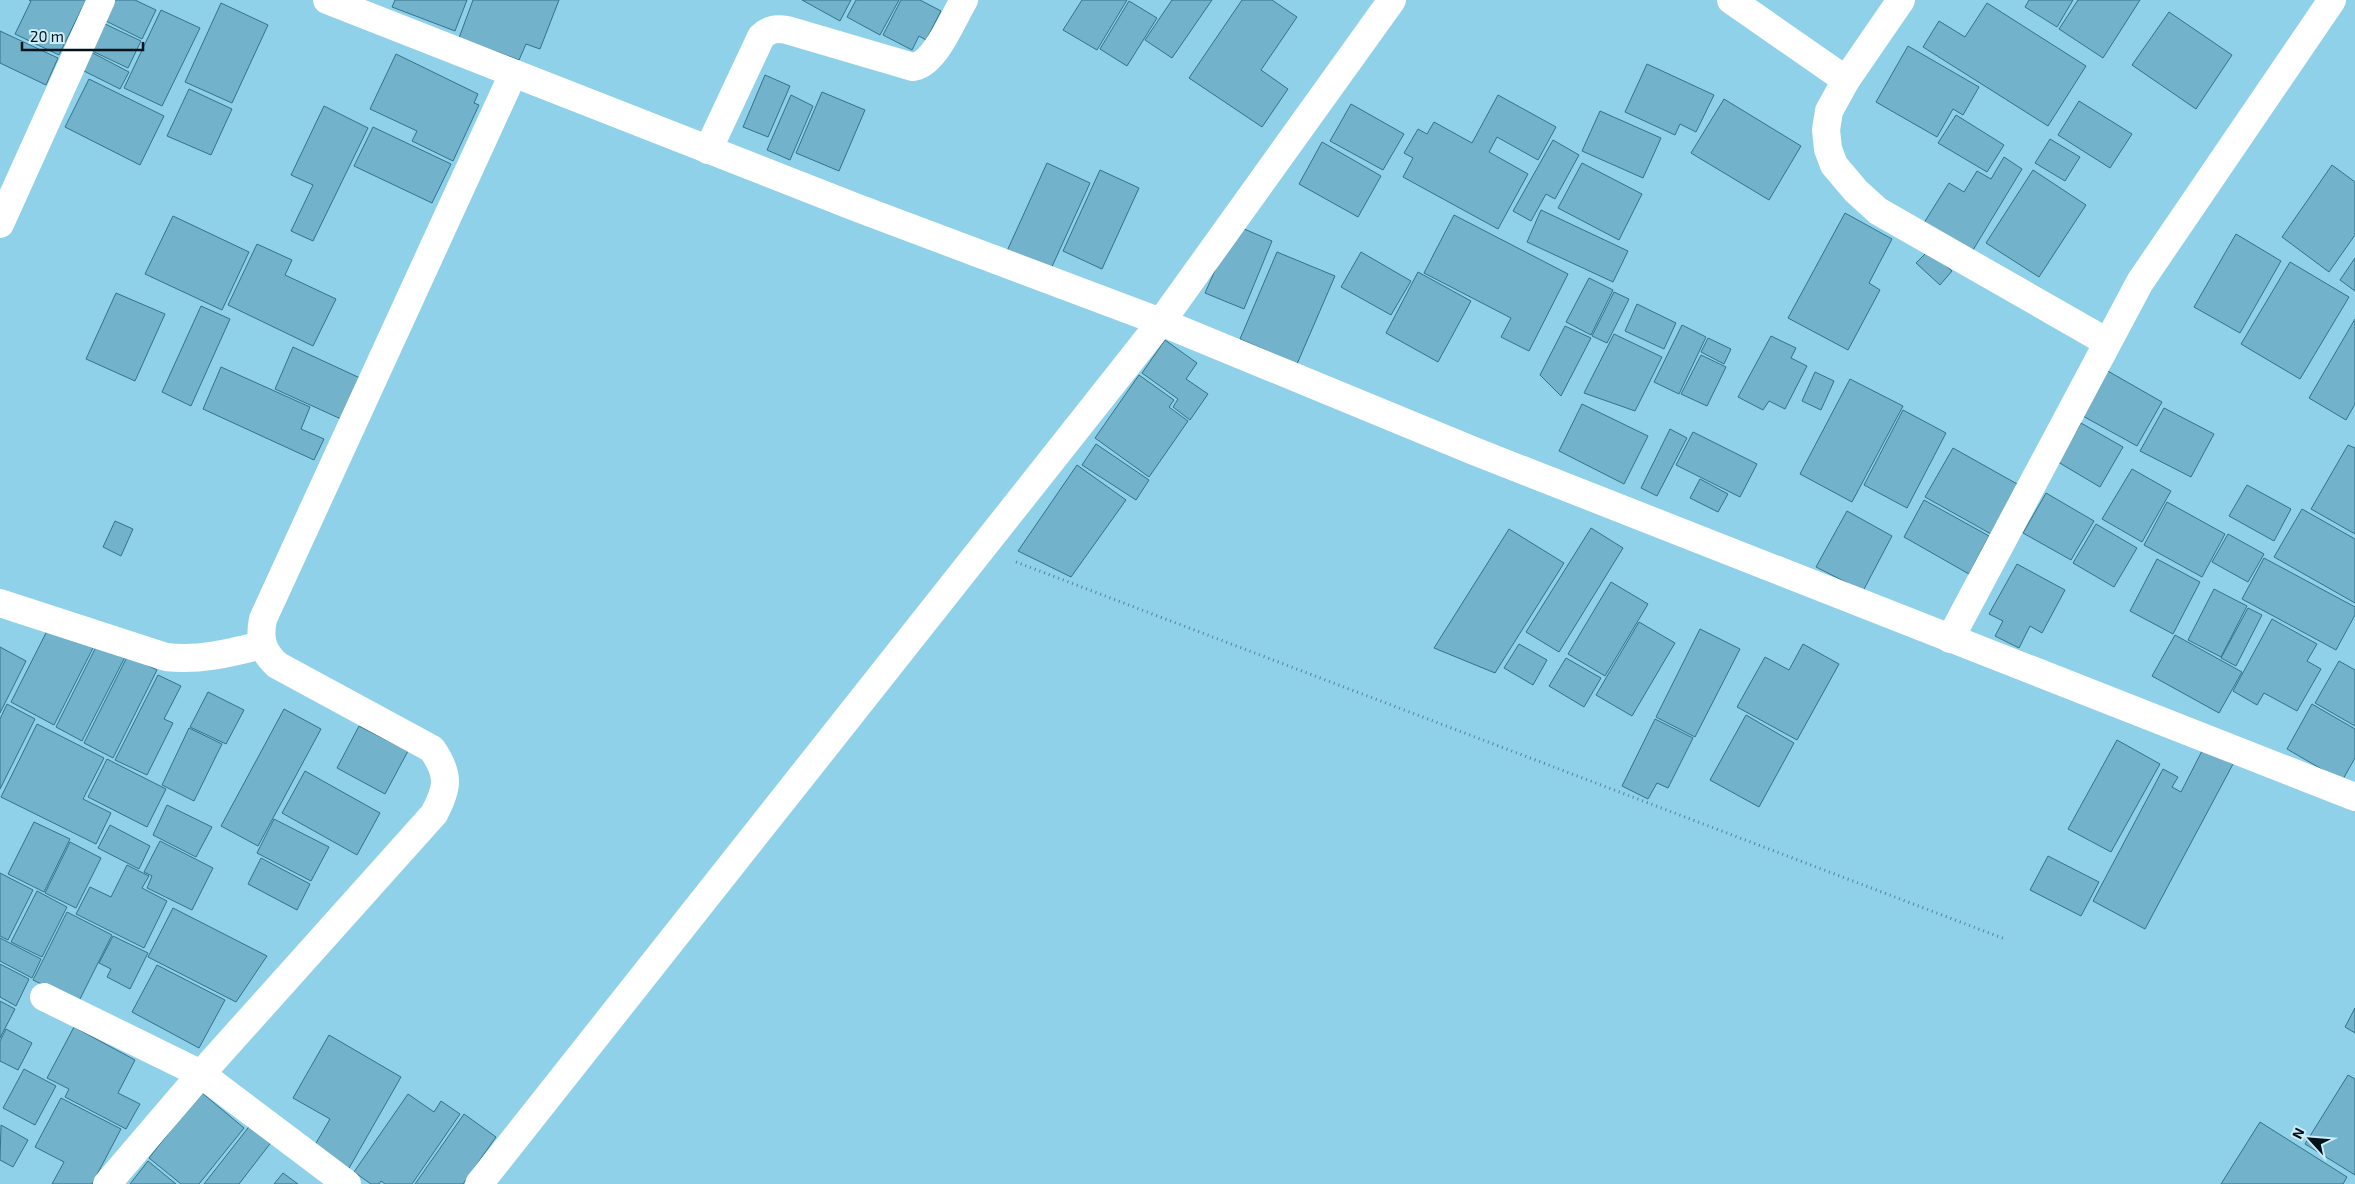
<svg xmlns="http://www.w3.org/2000/svg" width="2355" height="1184" viewBox="0 0 2355 1184" font-family="'Exo 2',sans-serif">
  <style>
    .building { fill: #72b2ca; stroke: #32738a }
    .lines { fill: none; stroke-linecap: round; stroke-linejoin: round }
    .path { stroke: #558395; stroke-width: 3; stroke-dasharray: 1 4; stroke-linecap: butt }
    .street { stroke: #fff; stroke-width: 28 }
    .secondary { stroke: #fff; stroke-width: 28 }
  </style>
  <rect width="100%" height="100%" fill="#90d1ea"/>
  <g class="building">
    <path d="M29 0H86L59 55 15 34 31 1Z"/>
    <path d="M111 0H135L156 10 142 39 102 19Z"/>
    <path d="M395 0H467L455 31 392 7Z"/>
    <path d="M473 0H559L540 49 526 44 519 60 459 38Z"/>
    <path d="M802 0H851L840 21Z"/>
    <path d="M856 0H899L880 35 847 17Z"/>
    <path d="M901 0H920L941 11 926 40 919 36 912 50 883 35Z"/>
    <path d="M1082 0H1127L1097 50 1063 30Z"/>
    <path d="M1172 0H1212L1172 58 1145 40Z"/>
    <path d="M1242 0H1272L1297 17 1261 70 1288 89 1262 127 1189 78Z"/>
    <path d="M2029 0H2073L2057 27 2025 7Z"/>
    <path d="M2078 0H2140L2103 58 2059 29Z"/>
    <path d="M1129 1 1157 18 1127 66 1100 49Z"/>
    <path d="M221 3 268 25 232 103 185 82Z"/>
    <path d="M1987 3 2086 66 2048 126 1923 47 1939 21 1965 37Z"/>
    <path d="M161 10 200 28 162 106 124 88Z"/>
    <path d="M2169 12 2232 55 2196 109 2132 65Z"/>
    <path d="M103 23 141 41 128 68 90 50Z"/>
    <path d="M0 31 58 58 46 85 0 63Z"/>
    <path d="M1908 46 1979 87 1963 115 1953 109 1937 137 1876 102Z"/>
    <path d="M89 51 129 72 120 89 80 69Z"/>
    <path d="M396 54 478 94 474 103 479 105 453 161 412 141 417 131 370 109Z"/>
    <path d="M1647 64 1714 95 1696 132 1680 124 1675 135 1625 112Z"/>
    <path d="M765 75 790 86 768 137 743 127Z"/>
    <path d="M89 79 164 116 140 165 65 127Z"/>
    <path d="M189 89 232 109 211 155 167 136Z"/>
    <path d="M822 92 865 110 839 171 796 153Z"/>
    <path d="M791 95 813 106 790 160 767 150Z"/>
    <path d="M1498 95 1556 127 1538 160 1497 137 1489 152 1528 174 1498 229 1403 177 1413 158 1404 153 1418 129 1427 134 1434 122 1472 143Z"/>
    <path d="M1724 99 1801 146 1769 200 1691 153Z"/>
    <path d="M2079 101 2132 134 2110 168 2058 135Z"/>
    <path d="M1351 104 1404 134 1383 170 1330 141Z"/>
    <path d="M324 106 368 128 313 241 291 231 313 185 291 175Z"/>
    <path d="M1600 111 1661 138 1643 178 1582 151Z"/>
    <path d="M1956 115 2004 145 1987 172 1938 143Z"/>
    <path d="M373 127 451 164 432 203 354 166Z"/>
    <path d="M2050 139 2080 157 2065 181 2035 163Z"/>
    <path d="M1553 140 1579 155 1555 199 1546 194 1531 221 1513 211Z"/>
    <path d="M1322 142 1381 176 1358 217 1299 184Z"/>
    <path d="M2004 157 2022 169 1970 255 1922 226 1949 183 1964 192 1977 171 1991 179Z"/>
    <path d="M1047 163 1090 183 1050 271 1007 251Z"/>
    <path d="M1582 163 1642 194 1619 240 1558 208Z"/>
    <path d="M2332 165 2355 182V235L2329 272 2282 237Z"/>
    <path d="M1100 170 1139 188 1102 269 1063 251Z"/>
    <path d="M2033 170 2086 205 2039 277 1986 243Z"/>
    <path d="M1541 210 1628 251 1613 282 1527 242Z"/>
    <path d="M1845 213 1892 239 1869 283 1880 290 1848 350 1788 318Z"/>
    <path d="M1454 215 1568 274 1529 351 1501 337 1511 318 1424 273Z"/>
    <path d="M173 216 249 252 222 310 145 274Z"/>
    <path d="M1235 225 1272 241 1244 309 1205 293Z"/>
    <path d="M2236 234 2281 261 2240 333 2194 307Z"/>
    <path d="M257 244 292 260 285 275 336 299 313 346 228 305Z"/>
    <path d="M1929 250 1952 271 1940 285 1916 263Z"/>
    <path d="M1277 252 1335 276 1297 364 1240 339Z"/>
    <path d="M1361 252 1411 281 1391 315 1341 287Z"/>
    <path d="M2355 258V291L2340 280Z"/>
    <path d="M2290 262 2349 297 2300 379 2241 344Z"/>
    <path d="M1418 272 1471 301 1438 362 1386 333Z"/>
    <path d="M1589 278 1613 290 1591 335 1566 322Z"/>
    <path d="M1614 292 1629 299 1607 343 1592 336Z"/>
    <path d="M116 293 165 314 135 381 86 359Z"/>
    <path d="M1637 304 1676 323 1664 349 1625 331Z"/>
    <path d="M201 306 230 319 191 406 162 392Z"/>
    <path d="M2355 319V404L2346 420 2309 398Z"/>
    <path d="M1682 325 1706 337 1679 394 1654 382Z"/>
    <path d="M1565 326 1591 338 1561 396 1540 375Z"/>
    <path d="M1614 334 1662 357 1635 411 1584 393Z"/>
    <path d="M1771 336 1796 348 1791 358 1807 366 1785 409 1769 401 1763 410 1738 397Z"/>
    <path d="M1708 338 1731 349 1724 364 1701 352Z"/>
    <path d="M1165 340 1197 363 1186 379 1208 394 1190 420 1173 407 1178 399 1142 373Z"/>
    <path d="M293 347 360 378 341 419 275 389Z"/>
    <path d="M1701 355 1726 367 1707 406 1681 394Z"/>
    <path d="M221 367 310 407 301 429 324 439 314 460 203 409Z"/>
    <path d="M2106 370 2162 402 2137 446 2081 415Z"/>
    <path d="M1815 372 1834 381 1821 410 1802 401Z"/>
    <path d="M1139 375 1174 400 1169 407 1188 421 1149 477 1095 438Z"/>
    <path d="M1850 379 1903 406 1852 502 1800 474Z"/>
    <path d="M1582 404 1648 436 1624 484 1559 451Z"/>
    <path d="M2164 408 2214 434 2191 477 2140 451Z"/>
    <path d="M1903 410 1946 433 1907 508 1864 485Z"/>
    <path d="M2081 423 2123 447 2100 487 2058 462Z"/>
    <path d="M1670 429 1687 438 1657 496 1641 488Z"/>
    <path d="M1693 432 1757 464 1740 497 1676 465Z"/>
    <path d="M1096 444 1149 480 1136 500 1082 465Z"/>
    <path d="M2348 445 2355 448V534L2311 509Z"/>
    <path d="M1953 448 2019 485 1991 534 1925 497Z"/>
    <path d="M1077 465 1126 500 1071 577 1018 551Z"/>
    <path d="M2132 469 2171 491 2142 542 2102 519Z"/>
    <path d="M1700 479 1728 494 1718 512 1690 498Z"/>
    <path d="M2247 485 2291 509 2274 541 2229 516Z"/>
    <path d="M2046 493 2094 521 2071 560 2023 533Z"/>
    <path d="M1924 500 1989 536 1969 574 1904 537Z"/>
    <path d="M2167 502 2225 534 2202 577 2144 545Z"/>
    <path d="M2302 509 2355 539V603L2274 557Z"/>
    <path d="M1847 511 1892 536 1863 591 1816 567Z"/>
    <path d="M115 521 133 529 121 556 103 547Z"/>
    <path d="M2096 524 2137 548 2114 587 2073 563Z"/>
    <path d="M1591 528 1623 548 1559 652 1526 632Z"/>
    <path d="M1509 529 1564 563 1495 673 1434 648Z"/>
    <path d="M2228 534 2264 554 2248 582 2212 562Z"/>
    <path d="M2264 558 2355 607V615L2336 650 2242 599Z"/>
    <path d="M2157 559 2200 582 2173 634 2130 611Z"/>
    <path d="M2017 564 2065 590 2042 633 2030 626 2019 648 1995 636 2003 621 1989 614Z"/>
    <path d="M1611 582 1648 604 1605 676 1568 654Z"/>
    <path d="M2214 589 2247 606 2221 657 2188 640Z"/>
    <path d="M2248 608 2262 615 2236 666 2221 658Z"/>
    <path d="M2272 619 2317 644 2307 661 2321 669 2297 711 2264 693 2257 705 2233 691Z"/>
    <path d="M1639 622 1675 643 1632 716 1596 695Z"/>
    <path d="M51 623 94 646 54 725 11 702Z"/>
    <path d="M1700 629 1740 649 1695 737 1656 717Z"/>
    <path d="M2175 635 2242 672 2219 713 2152 676Z"/>
    <path d="M98 643 125 657 82 741 56 727Z"/>
    <path d="M1519 644 1547 660 1533 685 1504 668Z"/>
    <path d="M1803 644 1839 664 1797 740 1737 707 1765 657 1789 670Z"/>
    <path d="M0 647 26 661 0 713Z"/>
    <path d="M128 655 157 670 113 758 84 743Z"/>
    <path d="M1566 658 1601 678 1584 707 1549 686Z"/>
    <path d="M2339 661 2355 670V726L2315 703Z"/>
    <path d="M158 675 181 686 164 719 173 723 147 775 115 760Z"/>
    <path d="M208 692 244 710 226 744 190 727Z"/>
    <path d="M7 704 35 719 0 789V719Z"/>
    <path d="M2312 704 2355 729V758L2342 781 2287 749Z"/>
    <path d="M284 709 321 729 258 846 221 826Z"/>
    <path d="M1746 715 1794 743 1759 807 1710 780Z"/>
    <path d="M1655 719 1693 738 1668 788 1657 783 1648 799 1622 786Z"/>
    <path d="M37 724 104 758 83 799 111 813 96 844 1 797Z"/>
    <path d="M359 726 408 751 385 794 337 768Z"/>
    <path d="M189 728 222 744 194 801 162 785Z"/>
    <path d="M2117 740 2160 764 2111 852 2068 829Z"/>
    <path d="M2203 749 2233 764 2145 929 2093 901 2163 769 2178 777 2172 787 2181 792Z"/>
    <path d="M107 759 166 789 147 827 88 797Z"/>
    <path d="M305 771 380 813 357 855 282 813Z"/>
    <path d="M167 805 212 827 196 857 153 835Z"/>
    <path d="M274 819 329 847 311 881 257 853Z"/>
    <path d="M34 822 70 839 44 892 8 874Z"/>
    <path d="M110 825 150 846 139 869 98 848Z"/>
    <path d="M160 841 213 868 192 910 147 888 152 876 144 872Z"/>
    <path d="M70 842 101 858 76 908 45 893Z"/>
    <path d="M2048 856 2099 882 2081 916 2030 890Z"/>
    <path d="M261 858 310 884 297 910 248 884Z"/>
    <path d="M127 865 149 876 142 888 167 901 144 948 76 914 90 887 111 897Z"/>
    <path d="M0 873 33 890 8 940 0 936Z"/>
    <path d="M37 891 67 907 42 957 11 942Z"/>
    <path d="M173 908 267 956 236 1002 148 957Z"/>
    <path d="M67 912 112 935 77 1005 62 994 33 980Z"/>
    <path d="M113 936 148 953 130 989 107 977 111 969 99 963Z"/>
    <path d="M0 938 41 959 32 978 0 961Z"/>
    <path d="M0 964 29 979 16 1006 0 997Z"/>
    <path d="M157 965 225 1000 199 1048 132 1012Z"/>
    <path d="M0 1001 15 1009 0 1038Z"/>
    <path d="M2355 1008V1033L2345 1027Z"/>
    <path d="M74 1027 135 1060 118 1093 140 1104 126 1129 65 1097 69 1089 47 1078Z"/>
    <path d="M6 1029 32 1043 18 1070 0 1061V1041Z"/>
    <path d="M329 1035 401 1077 348 1170 312 1150 330 1119 293 1098Z"/>
    <path d="M24 1069 56 1086 35 1125 3 1108Z"/>
    <path d="M2348 1075 2355 1079V1175L2305 1144Z"/>
    <path d="M201 1092 244 1128 199 1184H181L149 1158Z"/>
    <path d="M408 1094 434 1112 441 1101 460 1114 412 1184H385L381 1181 379 1184H371L354 1172Z"/>
    <path d="M61 1098 121 1129 92 1184H52L64 1162 35 1147Z"/>
    <path d="M464 1114 496 1137 463 1184H415Z"/>
    <path d="M255 1119 276 1136 239 1184H204Z"/>
    <path d="M2260 1122 2347 1177 2343 1184H2221Z"/>
    <path d="M1 1125 28 1140 13 1167 0 1160Z"/>
    <path d="M148 1161 176 1184H130Z"/>
    <path d="M283 1173 298 1184H274Z"/>
  </g>
  <g class="lines">
    <path class="path" d="M1016 562 2005 939"/>
    <g class="street">
      <path d="M1731 0 1846 80"/>
      <path d="M1901 0 1846 80 1829 111 1826 130 1828 149 1834 165 1856 191 1878 211 2107 342"/>
      <path d="M708 150 761 37C769 29 776 28 787 30L913 67C935 65 953 18 964 0"/>
      <path d="M0 224 101 0"/>
      <path d="M0 603 166 657C199 661 230 653 262 645"/>
      <path d="M1950 639 2140 282 2332 0"/>
      <path d="M44 997 201 1074 107 1184"/>
      <path d="M347 1184 201 1074 434 814C448 788 450 775 432 749L277 665C262 651 259 639 263 619L513 74"/>
      <path d="M479 1184 1161 322 1392 0"/>
    </g>
    <path class="secondary" d="M327 0 855 207 1161 322 1474 451 2355 797"/>
  </g>
  <g transform="translate(2310 1139) rotate(296)" stroke="#cdedf9" stroke-width="4" paint-order="stroke">
  <path d="M0-4L9 19L0 12L-9 19Z" fill="#00121a"/>
  <text y="-8" font-size="14" font-weight="bold" text-anchor="middle" fill="#00121a">N</text>
  </g>
  <path d="M22 42v8h121v-8" fill="none" stroke="#00121a" stroke-width="2.5"/>
  <text x="30" y="42" font-size="15" fill="#00121a" stroke="#cdedf9" stroke-width="4" paint-order="stroke">20 m</text>
</svg>
